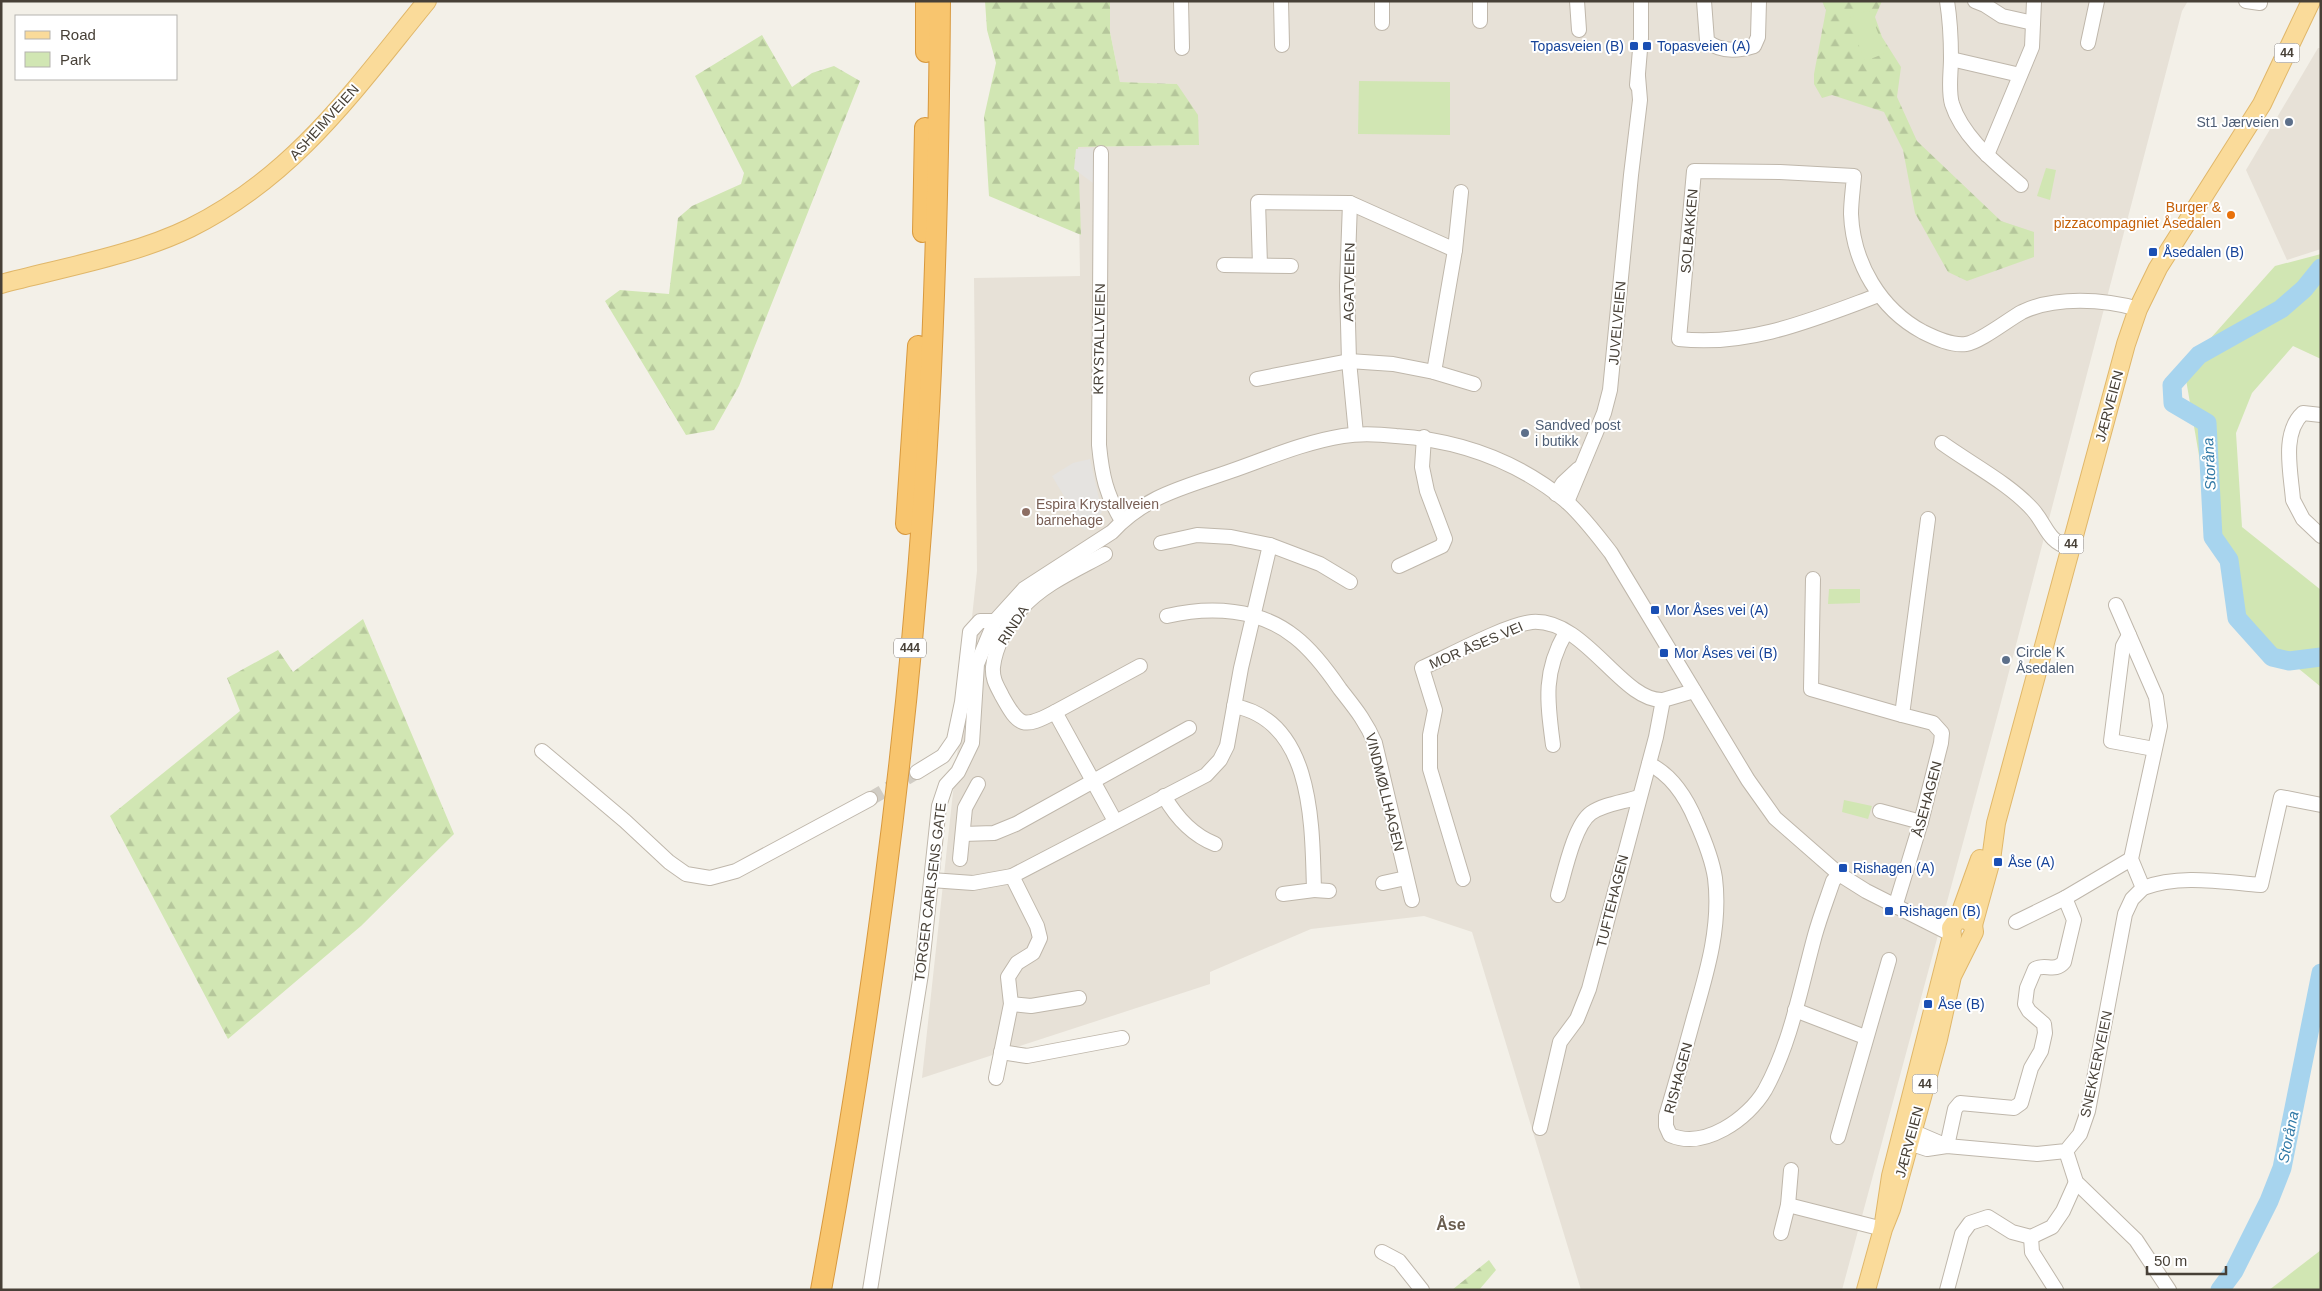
<svg xmlns="http://www.w3.org/2000/svg" width="2322" height="1291" viewBox="0 0 2322 1291" font-family="Helvetica,sans-serif">
  <style>
    .residential { fill: #e7e1d7 }
    .forest { fill: url(#forest-firs) }
    .green { fill: #d1e6b3 }
    .parking { fill: #e5e3e0 }
    .lines { fill: none; stroke-linecap: round; stroke-linejoin: round }
    .river { stroke: #a7d4ee; stroke-width: 19 }
    .minor-tunnel { stroke: #d1cdc5; stroke-width: 14; stroke-dasharray: 14 7; stroke-linecap: butt }
    .minor-casing { stroke: #bfb7ab; stroke-width: 16 }
    .major-casing { stroke: #e0b76a; stroke-width: 20 }
    .highway-casing { stroke: #d8993e; stroke-width: 22 }
    .minor { stroke: #fff; stroke-width: 14 }
    .major { stroke: #fadb9a; stroke-width: 18 }
    .highway { stroke: #f8c56e; stroke-width: 20 }
    .transit-dot { fill: #1a4fb4; stroke: #fff; stroke-width: 2 }
    .service-dot { fill: #5c6f8a; stroke: #fff; stroke-width: 2 }
    .food-dot { fill: #e8710a; stroke: #fff; stroke-width: 2 }
    .education-dot { fill: #8d6e63; stroke: #fff; stroke-width: 2 }
    .labels { text-anchor: middle; dominant-baseline: central; stroke-width: 4; stroke-linejoin: round; paint-order: stroke }
    .shield { fill: #fff; stroke: #7e7973; stroke-width: 1 }
    .shield-label { font-size: 12px; font-weight: bold; fill: #474037 }
    .transit-label { font-size: 14px; fill: #164399; stroke: #fff; text-anchor: start }
    .street-label { font-size: 14px; fill: #474037; stroke: #fff }
    .service-label { font-size: 14px; fill: #4e5e75; stroke: #fff; text-anchor: start }
    .food-label { font-size: 14px; fill: #c56008; stroke: #fff; text-anchor: end }
    .education-label { font-size: 14px; fill: #785e54; stroke: #fff; text-anchor: start }
    .water-label { font-size: 15px; font-style: italic; fill: #327aa7; stroke: #fff }
    .quarter-label { font-size: 16px; font-weight: bold; fill: #695d4f; stroke: #fff }
  </style>
  <defs>
    <pattern id="forest-firs" width="22" height="20" patternUnits="userSpaceOnUse" patternTransform="scale(1.25)"><rect width="22" height="20" fill="#d1e6b3"/><path d="M5 1l3.5 6h-7zM16 11l3.5 6h-7z" fill="#b5c69b"/></pattern>
  </defs>
  <rect width="100%" height="100%" fill="#f3f0e8"/>
  <g class="residential">
    <path d="M1110 1H2188L2182 11 2000 706 1842 1290H1581L1472 932 1424 916 1311 929 1210 972V984L922 1078 977 571 974 278 1080 276 1078 147 1199 145 1177 84 1120 82 1110 32Z"/>
    <path d="M2318 48H2321V249L2287 260 2246 170Z"/>
  </g>
  <g class="forest">
    <path d="M985 1H1110V32L1120 82 1177 84 1198 115 1199 145 1078 147 1081 235 989 196 984 117 996 63 987 30Z"/>
    <path d="M1822 1H1882L1875 17 1882 37 1901 67 1897 97 1917 141 2001 221 2034 232V257L1967 281 1948 272 1915 213 1903 150 1884 112 1832 95 1822 98 1814 84V74L1826 10Z"/>
    <path d="M762 35 792 87 812 73 834 66 860 81 739 386 714 430 686 435 605 301 620 290 669 294 678 218 692 206 741 184 744 173 695 76Z"/>
    <path d="M363 619 454 834 361 926 228 1039 110 816 240 711 227 678 278 650 293 672Z"/>
    <path d="M1489 1260 1496 1270 1479 1290H1452Z"/>
  </g>
  <g class="green">
    <path d="M1869 10 1886 53 1865 61 1848 18Z"/>
    <path d="M1359 81 1450 82V135L1358 134Z"/>
    <path d="M2046 168 2056 170 2050 200 2037 196Z"/>
    <path d="M2321 254V359L2293 346 2252 393 2236 433 2242 527 2321 590V687L2237 618 2232 583 2213 537 2184 368 2275 266Z"/>
    <path d="M1829 589H1860V603L1828 604Z"/>
    <path d="M1844 800 1872 806 1868 819 1842 812Z"/>
    <path d="M2321 1250V1290H2269Z"/>
  </g>
  <g class="parking">
    <path d="M1093 148 1097 186 1074 169 1076 149Z"/>
    <path d="M1090 459 1102 512 1094 523 1084 530 1052 476 1073 463Z"/>
  </g>
  <g class="lines">
    <g class="river">
      <path d="M2321 268 2304 289 2281 309 2199 355 2172 385 2173 403 2207 423 2213 537 2229 560 2237 618 2272 657 2289 661 2321 657"/>
      <path d="M2220 1290 2234 1271 2269 1201 2282 1168 2321 973"/>
    </g>
    <path class="minor-tunnel" d="M870 799 917 772"/>
    <defs>
      <g id="minor">
        <path d="M1181 1 1182 48"/>
        <path d="M1281 1 1282 45"/>
        <path d="M1577 1 1579 30"/>
        <path d="M1704 1 1707 41C1720 52 1738 51 1754 46L1758 37 1759 1"/>
        <path d="M1947 1C1950 20 1951 39 1951 58 1951 73 1948 90 1952 104 1963 138 1996 163 2021 185"/>
        <path d="M1975 1 1985 5 2002 16 2033 23"/>
        <path d="M2246 1 2260 3"/>
        <path d="M1480 21V1"/>
        <path d="M1382 23V1"/>
        <path d="M2088 43 2097 1"/>
        <path d="M1951 59 2020 75"/>
        <path d="M1637 85 1641 38V1"/>
        <path d="M1101 153 1099 445C1102 476 1106 494 1122 521"/>
        <path d="M1987 155 2032 47 2034 1"/>
        <path d="M1350 203 1347 286 1349 361 1356 434"/>
        <path d="M1455 250 1461 192"/>
        <path d="M1224 265 1291 266"/>
        <path d="M1879 295C1814 319 1750 347 1679 339L1694 171 1780 172 1854 176C1853 189 1851 202 1851 214 1853 263 1880 309 1923 332 1935 338 1952 346 1966 344 1980 342 2009 319 2022 312 2055 296 2105 299 2138 309"/>
        <path d="M1434 372 1474 384"/>
        <path d="M1257 379 1349 361 1393 364 1434 372 1455 250 1350 203 1258 202 1260 265"/>
        <path d="M2321 415 2303 413C2281 433 2291 473 2293 500L2303 519 2321 536"/>
        <path d="M1942 443C1971 464 2010 484 2033 510 2047 526 2047 541 2070 548"/>
        <path d="M1556 494 1563 483 1578 469"/>
        <path d="M1567 502 1604 413 1610 390 1631 175 1640 100 1638 76"/>
        <path d="M1161 543 1197 535 1231 537 1270 545 1320 564 1350 582"/>
        <path d="M1105 554C1076 570 1043 584 1021 609 1008 623 995 647 993 667 992 679 997 686 1002 696 1019 727 1023 729 1055 712L1115 821"/>
        <path d="M1399 566 1442 546 1445 539 1427 491 1422 467 1424 437"/>
        <path d="M1813 579 1811 689 1902 715"/>
        <path d="M1167 616C1210 606 1259 608 1295 637 1313 651 1327 670 1340 689 1354 707 1366 721 1375 743L1412 900"/>
        <path d="M2129 635 2123 646 2111 741 2154 749"/>
        <path d="M1234 706C1314 721 1312 826 1314 890L1283 894"/>
        <path d="M1055 712 1140 666"/>
        <path d="M1553 745C1547 700 1543 672 1566 632"/>
        <path d="M542 751 625 821 669 862 686 874 710 878 736 871 870 799"/>
        <path d="M1649 764C1672 775 1686 797 1696 821 1704 839 1712 858 1715 878 1721 926 1707 972 1694 1017 1685 1050 1676 1083 1666 1116V1126L1670 1135C1704 1150 1748 1119 1765 1090 1791 1043 1801 986 1815 935 1820 917 1827 899 1833 881L1839 874"/>
        <path d="M917 772 943 756 954 740 962 702 970 632 980 621H995"/>
        <path d="M1164 796C1176 817 1192 835 1215 844"/>
        <path d="M1880 811 1921 822"/>
        <path d="M963 834 994 833 1016 824 1189 728"/>
        <path d="M960 859 965 808 978 784"/>
        <path d="M1463 879 1430 769V735L1435 710 1422 668C1449 656 1505 625 1532 622 1585 618 1622 702 1663 700"/>
        <path d="M931 880 973 883 1012 876 1206 775 1220 760 1227 746 1241 668 1270 545"/>
        <path d="M1383 883 1406 878"/>
        <path d="M2143 888C2180 874 2222 882 2261 885L2281 797 2321 805"/>
        <path d="M1314 890 1329 891"/>
        <path d="M1558 895C1564 875 1574 825 1591 813 1604 804 1624 802 1639 797"/>
        <path d="M1895 907 1921 822 1941 743 1942 733 1933 723 1902 715 1928 519"/>
        <path d="M1920 916 1957 920"/>
        <path d="M2016 922 2065 898 2131 859"/>
        <path d="M1011 1004 1031 1006 1079 998"/>
        <path d="M1795 1010 1865 1037"/>
        <path d="M1001 1052 1027 1056 1122 1038"/>
        <path d="M996 1078 1011 1004 1008 977 1017 963 1033 953 1040 938 1037 926 1012 876"/>
        <path d="M1540 1128 1560 1042 1577 1019 1589 989 1656 737 1663 700 1694 691"/>
        <path d="M1838 1137 1889 960"/>
        <path d="M1947 1146 1912 1131 1901 1133 1909 1143 1927 1149 1947 1146 2037 1154 2066 1151 2080 1134 2088 1111 2125 914 2132 899 2143 888 2131 859 2160 726 2156 697 2116 605"/>
        <path d="M1947 1146 1955 1109 1960 1103 2014 1108 2021 1103 2031 1068 2041 1051 2045 1033 2044 1024 2029 1011 2025 1004 2027 988 2035 969C2045 963 2055 973 2064 962L2074 920 2065 898"/>
        <path d="M2066 1151 2076 1182 2136 1240 2169 1290"/>
        <path d="M1788 1205 1883 1229"/>
        <path d="M1781 1233 1788 1205 1791 1170"/>
        <path d="M2031 1237 2032 1252 2056 1290"/>
        <path d="M1382 1252 1399 1261 1422 1290"/>
        <path d="M870 1290 921 974 939 806 946 785 958 772 972 743 977 664 995 621 1024 589 1112 532C1146 495 1186 487 1231 471 1268 458 1305 442 1343 436 1361 433 1378 434 1396 436 1459 440 1517 461 1566 501 1583 516 1597 535 1611 553L1748 780 1775 818 1839 874 1866 891 1951 934"/>
        <path d="M1947 1290 1962 1234 1970 1223 1988 1217 2012 1232 2031 1237 2052 1227 2063 1211 2076 1182"/>
      </g>
      <g id="major">
        <path d="M1 284C61 268 135 255 190 228 295 176 355 89 427 1"/>
        <path d="M1958 920 1980 859"/>
        <path d="M1973 925 1991 860 1996 823 2126 344 2138 309 2158 268 2262 104 2311 1"/>
        <path d="M1866 1290 1883 1229 1891 1209 1938 1039 1952 976 1974 932 1973 925 1966 919 1957 920 1951 928 1952 936 1891 1176 1883 1229"/>
      </g>
      <g id="highway">
        <path d="M926 1V52"/>
        <path d="M923 232 925 128"/>
        <path d="M906 524 918 346"/>
        <path d="M821 1290C874 1000 913 706 929 411 936 275 939 138 940 1"/>
      </g>
    </defs>
    <use href="#minor" class="minor-casing"/>
    <use href="#major" class="major-casing"/>
    <use href="#highway" class="highway-casing"/>
    <use href="#minor" class="minor"/>
    <use href="#major" class="major"/>
    <use href="#highway" class="highway"/>
  </g>
  <g class="transit-dot">
    <rect x="1629" y="41" width="10" height="10" rx="2.5"/>
    <rect x="1642" y="41" width="10" height="10" rx="2.5"/>
    <rect x="2148" y="247" width="10" height="10" rx="2.5"/>
    <rect x="1650" y="605" width="10" height="10" rx="2.5"/>
    <rect x="1659" y="648" width="10" height="10" rx="2.5"/>
    <rect x="1993" y="857" width="10" height="10" rx="2.5"/>
    <rect x="1838" y="863" width="10" height="10" rx="2.5"/>
    <rect x="1884" y="906" width="10" height="10" rx="2.5"/>
    <rect x="1923" y="999" width="10" height="10" rx="2.5"/>
  </g>
  <g class="service-dot">
    <circle cx="2289" cy="122" r="5"/>
    <circle cx="1525" cy="433" r="5"/>
    <circle cx="2006" cy="660" r="5"/>
  </g>
  <circle class="food-dot" cx="2231" cy="215" r="5"/>
  <circle class="education-dot" cx="1026" cy="512" r="5"/>
  <g class="labels">
    <g class="shield">
      <rect x="2274.5" y="43.5" width="25" height="19" rx="4"/>
      <rect x="2058.5" y="534.5" width="25" height="19" rx="4"/>
      <rect x="894" y="638.5" width="32" height="19" rx="4"/>
      <rect x="1912.5" y="1074.5" width="25" height="19" rx="4"/>
    </g>
    <g class="shield-label">
      <text x="2287" y="53">44</text>
      <text x="2071" y="544">44</text>
      <text x="910" y="648">444</text>
      <text x="1925" y="1084">44</text>
    </g>
    <g class="transit-label">
      <text x="1624" y="46" text-anchor="end">Topasveien (B)</text>
      <text x="1657" y="46">Topasveien (A)</text>
      <text x="2163" y="252">Åsedalen (B)</text>
      <text x="1665" y="610">Mor Åses vei (A)</text>
      <text x="1674" y="653">Mor Åses vei (B)</text>
      <text x="2008" y="862">Åse (A)</text>
      <text x="1853" y="868">Rishagen (A)</text>
      <text x="1899" y="911">Rishagen (B)</text>
      <text x="1938" y="1004">Åse (B)</text>
    </g>
    <g class="street-label">
      <text transform="translate(324 122) rotate(-48)">ASHEIMVEIEN</text>
      <text transform="translate(1689 231) rotate(-85)">SOLBAKKEN</text>
      <text transform="translate(1349 282) rotate(-89)">AGATVEIEN</text>
      <text transform="translate(1617 323) rotate(-85)">JUVELVEIEN</text>
      <text transform="translate(1099 339) rotate(-89)">KRYSTALLVEIEN</text>
      <text transform="translate(2109 406) rotate(-75)">JÆRVEIEN</text>
      <text transform="translate(1013 625) rotate(-57)">RINDA</text>
      <text transform="translate(1476 645) rotate(-23)">MOR ÅSES VEI</text>
      <text transform="translate(1385 792) rotate(76)">VINDMØLLHAGEN</text>
      <text transform="translate(1927 799) rotate(-75)">ÅSEHAGEN</text>
      <text transform="translate(930 892) rotate(-83)">TORGER CARLSENS GATE</text>
      <text transform="translate(1612 901) rotate(-76)">TUFTEHAGEN</text>
      <text transform="translate(2096 1064) rotate(-78)">SNEKKERVEIEN</text>
      <text transform="translate(1678 1078) rotate(-75)">RISHAGEN</text>
      <text transform="translate(1909 1142) rotate(-75)">JÆRVEIEN</text>
    </g>
    <g class="service-label">
      <text x="2279" y="122" text-anchor="end">St1 Jærveien</text>
      <text x="1535" y="425">Sandved post<tspan x="1535" dy="16">i butikk</tspan></text>
      <text x="2016" y="652">Circle K<tspan x="2016" dy="16">Åsedalen</tspan></text>
    </g>
    <g class="food-label">
      <text x="2221" y="207">Burger &amp;<tspan x="2221" dy="16">pizzacompagniet Åsedalen</tspan></text>
    </g>
    <g class="education-label">
      <text x="1036" y="504">Espira Krystallveien<tspan x="1036" dy="16">barnehage</tspan></text>
    </g>
    <g class="water-label">
      <text transform="translate(2209 464) rotate(-93)">Storåna</text>
      <text transform="translate(2288 1137) rotate(-78)">Storåna</text>
    </g>
    <g class="quarter-label">
      <text x="1451" y="1224">Åse</text>
    </g>
  </g>
  <rect width="2322" height="1291" fill="none" stroke="#474037" stroke-width="5"/>
  <rect x="15" y="15" width="162" height="65" fill="#ffffff" stroke="#b5b3af"/>
  <rect x="25" y="31" width="25" height="8" fill="#fadb9a" stroke="#b5b3af"/>
  <text x="60" y="40" font-size="15" fill="#474037">Road</text>
  <rect x="25" y="52" width="25" height="15" fill="#d1e6b3" stroke="#b5b3af"/>
  <text x="60" y="65" font-size="15" fill="#474037">Park</text>
  <path d="M2147 1266v8h79v-8" fill="none" stroke="#474037" stroke-width="2.5"/>
  <text x="2154" y="1266" font-size="15" fill="#474037" stroke="#ffffff" stroke-width="4" paint-order="stroke">50 m</text>
</svg>
